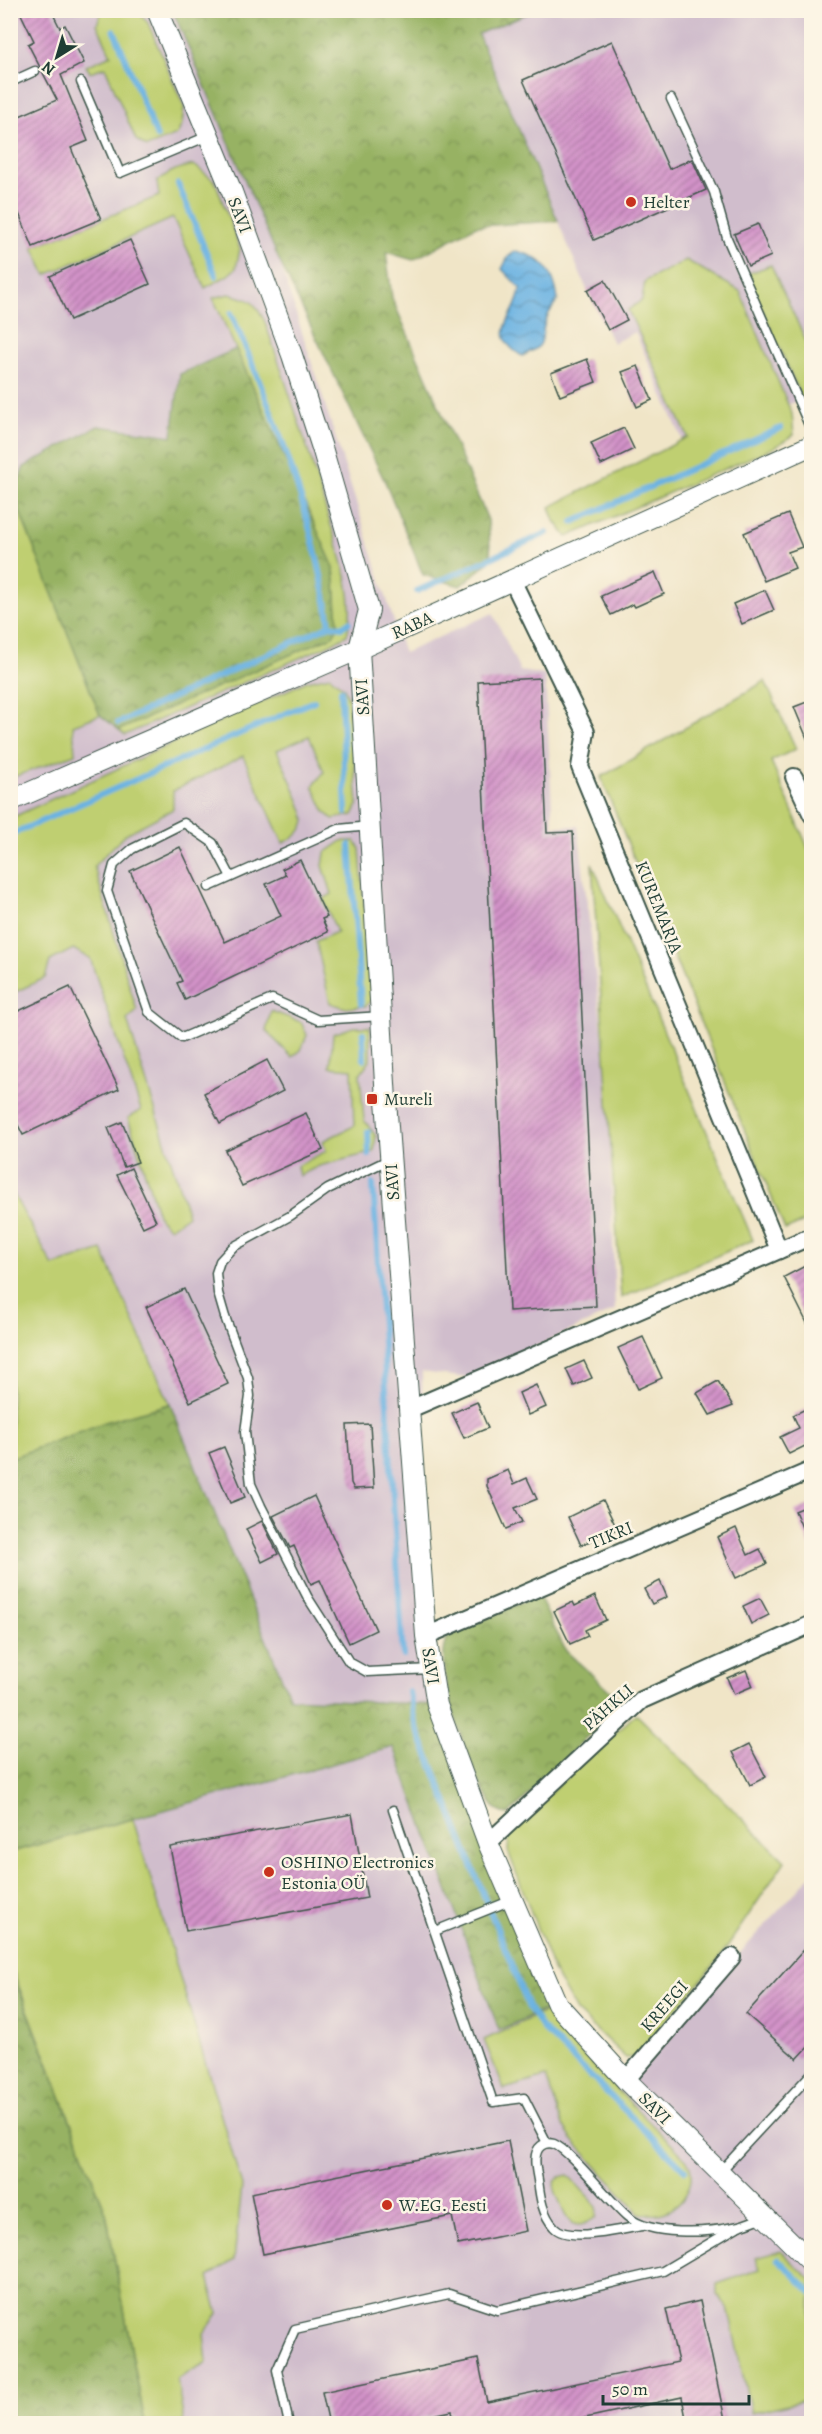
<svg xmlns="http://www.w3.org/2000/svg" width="822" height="2434" viewBox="0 0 822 2434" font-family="Alegreya,serif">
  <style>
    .industrial { fill: #d0bdcc }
    .green { fill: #bfcf71; stroke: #6f8652; stroke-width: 1.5 }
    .forest { fill: url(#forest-crowns); stroke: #5b784c; stroke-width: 1.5 }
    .water { fill: url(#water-waves); stroke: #45788b; stroke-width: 1.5 }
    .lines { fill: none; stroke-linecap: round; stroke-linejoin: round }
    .stream { stroke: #6bb2e2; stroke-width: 6 }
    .building { fill: url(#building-hatch) }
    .service-casing { stroke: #3e564a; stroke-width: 11 }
    .minor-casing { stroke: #3e564a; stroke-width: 20 }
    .tertiary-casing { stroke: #3e564a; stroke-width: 22 }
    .service { stroke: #fff; stroke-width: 8 }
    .minor { stroke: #fff; stroke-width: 16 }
    .tertiary { stroke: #fff; stroke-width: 20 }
    .poi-dot { fill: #c8321e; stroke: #fcf5e5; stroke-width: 2 }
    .labels { text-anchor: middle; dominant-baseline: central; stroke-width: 5; stroke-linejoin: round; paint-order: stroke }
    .poi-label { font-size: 18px; fill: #1f3d34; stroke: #fcf5e5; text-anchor: start }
    .street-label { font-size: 18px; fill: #1f3d34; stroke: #fcf5e5 }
  </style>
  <defs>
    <pattern id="forest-crowns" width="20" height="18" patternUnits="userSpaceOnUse" patternTransform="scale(1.5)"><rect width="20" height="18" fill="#97b263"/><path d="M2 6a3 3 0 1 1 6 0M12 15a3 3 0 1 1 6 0" fill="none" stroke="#7b9252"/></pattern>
    <pattern id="water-waves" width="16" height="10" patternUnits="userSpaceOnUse" patternTransform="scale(1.5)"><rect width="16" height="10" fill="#6bb2e2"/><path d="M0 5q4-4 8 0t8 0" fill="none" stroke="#5792b8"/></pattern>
    <pattern id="building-hatch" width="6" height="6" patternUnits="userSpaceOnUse" patternTransform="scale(1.5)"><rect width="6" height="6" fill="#d292c8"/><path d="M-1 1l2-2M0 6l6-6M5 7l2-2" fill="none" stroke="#aa78a3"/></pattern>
  </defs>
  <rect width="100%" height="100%" fill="#fcf5e5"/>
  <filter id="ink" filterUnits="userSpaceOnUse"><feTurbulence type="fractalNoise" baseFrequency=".0167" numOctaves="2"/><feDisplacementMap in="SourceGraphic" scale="12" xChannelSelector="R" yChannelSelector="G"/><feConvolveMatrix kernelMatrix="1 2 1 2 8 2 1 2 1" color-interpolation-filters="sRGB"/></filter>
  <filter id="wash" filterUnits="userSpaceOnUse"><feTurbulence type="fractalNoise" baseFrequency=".008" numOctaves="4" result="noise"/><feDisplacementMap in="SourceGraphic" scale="24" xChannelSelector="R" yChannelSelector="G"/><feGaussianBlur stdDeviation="1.35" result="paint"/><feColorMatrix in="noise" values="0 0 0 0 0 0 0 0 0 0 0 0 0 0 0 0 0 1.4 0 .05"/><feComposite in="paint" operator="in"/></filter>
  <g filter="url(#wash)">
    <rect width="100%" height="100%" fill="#f0e5c7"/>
    <g class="industrial">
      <path d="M11 11H173L279 260 404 653 493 613 520 671 545 675 553 826H578L608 1081 615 1310 467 1378 422 1372 426 1636 437 1705 290 1698 170 1404 108 1421 11 1458Z"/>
      <path d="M533 11H811V394L688 452 635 332 613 343 587 290 478 34Z"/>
      <path d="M394 1747 499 2030 557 2004 630 2074 811 1875V2423H145L106 2213 11 1966V1852Z"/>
    </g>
    <g class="green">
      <path d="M105 11H138L148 23 184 107 182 124 177 135 147 147 136 140 105 67 90 72 86 66 111 55 97 24 101 13Z"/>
      <path d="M194 165 215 181 240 249 236 268 227 276 205 288 173 218 46 275 33 247 159 196 157 182C167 172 179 167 194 165Z"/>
      <path d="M686 260 740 291 792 414 794 435 773 448 567 537 555 521 550 507 688 437 628 310 642 300 645 281Z"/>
      <path d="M771 265 811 352V420L747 274Z"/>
      <path d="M229 294C251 299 255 301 265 322 286 384 308 446 326 510 338 549 358 595 347 635L331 644 125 735 119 730 332 636 338 627 334 568 213 298Z"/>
      <path d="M11 488 100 715 73 725 75 754 11 778Z"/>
      <path d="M330 676 344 688 349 699 358 805 353 815 333 819 325 812 313 786 324 772 309 736 277 750C282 763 306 811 305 820 303 833 293 839 283 843L243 756 173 791V809L126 834 94 866 137 1011 127 1020 188 1215 170 1228 159 1218 128 1118 141 1110 90 958 73 949 50 961 45 978 11 994V818L307 681Z"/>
      <path d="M765 681 796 749 771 761 811 855V1219L785 1230 601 777Z"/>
      <path d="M342 841H355L360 849 371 1000 366 1006 346 1008 330 1003 316 941 337 932 323 899 332 894 323 866 325 853Z"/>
      <path d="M592 863 753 1240 621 1298Z"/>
      <path d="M271 1011 301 1022 307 1035 301 1050 292 1057 266 1031Z"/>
      <path d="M353 1027H370V1060L360 1074 364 1120 376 1136 374 1152 319 1166 299 1176 297 1166 326 1151 323 1141 354 1126 352 1069 330 1067 333 1034Z"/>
      <path d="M11 1190 53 1266 102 1250 170 1404 108 1421 11 1458Z"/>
      <path d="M636 1714 785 1861 716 1963 635 2057 626 2058 576 2011 553 1970 508 1851 509 1837 516 1824Z"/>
      <path d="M133 1819 242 2186 234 2260 208 2277 218 2313 204 2334 207 2362 177 2379 184 2423H145L106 2213 11 1966V1852Z"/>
      <path d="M548 2010 585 2057 687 2160C698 2180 685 2206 663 2213 655 2216 646 2214 639 2213L571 2138 563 2126 546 2077 504 2089 484 2040Z"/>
      <path d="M568 2175 597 2206 596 2217C574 2234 566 2222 559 2200 557 2195 552 2187 555 2181 558 2176 563 2176 568 2175Z"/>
      <path d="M781 2251 811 2280V2411L809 2399 751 2413 728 2307 717 2295V2284L760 2269 756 2258Z"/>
    </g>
    <g class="forest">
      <path d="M173 11H533L478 34 558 221 476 226 413 260 386 252 392 298 488 520 491 560 460 586 423 575 387 486 279 260Z"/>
      <path d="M236 349 334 568 338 627 333 636 119 730 100 715 13 495 24 467 98 426 172 436 180 374Z"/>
      <path d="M170 1404 290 1698 437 1705 557 2004 499 2030 394 1747 11 1852V1458L108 1421Z"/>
      <path d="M538 1595 566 1651 622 1702 508 1815C504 1813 499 1812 496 1809 477 1791 449 1704 445 1676 443 1663 443 1648 448 1636Z"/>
      <path d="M10 1966 106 2213 145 2423H11Z"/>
    </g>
    <path class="water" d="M516 251C544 257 554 272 558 299 554 306 548 313 546 320 537 342 551 343 522 356 484 333 519 317 520 288L502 269 508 257Z"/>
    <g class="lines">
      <g class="stream">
        <path d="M114 30 157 137"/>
        <path d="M178 184 216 276"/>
        <path d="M231 313C274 413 314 517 330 625"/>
        <path d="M573 522 781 428"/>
        <path d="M417 591 547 533"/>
        <path d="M341 690 346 813"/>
        <path d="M118 723 330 625 342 627 349 622"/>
        <path d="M10 835 314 701"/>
        <path d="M350 845 361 1004"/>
        <path d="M363 1033 364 1059"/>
        <path d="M368 1132 369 1155"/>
        <path d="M373 1184 403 1656"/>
        <path d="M409 1692 415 1723 528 2006 541 2027 685 2170"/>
        <path d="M778 2259 812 2293"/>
      </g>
    </g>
    <g id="blocks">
      <g class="building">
        <path d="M19 10H51L60 28 65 25 84 63 61 75 88 141 71 148 101 219 33 247 10 192V120L57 100 28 44 34 41Z"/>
        <path d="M612 41 669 169 692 159 706 190 594 240 523 80Z"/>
        <path d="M758 224 771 256 748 266 734 234Z"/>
        <path d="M130 240 150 284 70 320 50 276Z"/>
        <path d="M605 280 627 320 608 330 587 290Z"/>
        <path d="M587 359 596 382 560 396 551 373Z"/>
        <path d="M638 366 652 400 637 407 622 372Z"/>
        <path d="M624 428 634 449 601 465 591 443Z"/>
        <path d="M788 514 802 547 788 552 795 568 764 581 744 533Z"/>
        <path d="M655 572 664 594 635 607 633 604 611 615 601 596Z"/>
        <path d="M765 590 774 610 742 624 733 604Z"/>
        <path d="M540 678 547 833 573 832 596 1306 509 1311 478 681Z"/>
        <path d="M812 700V748H811L794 707Z"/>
        <path d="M180 847 225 942 281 916 266 884 286 875 282 869 300 860 327 917 322 919 328 932 185 1000 177 983 182 981 130 871Z"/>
        <path d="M70 987 119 1089 23 1135 10 1109V1015Z"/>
        <path d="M267 1060 283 1091 220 1124 204 1093Z"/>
        <path d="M306 1113 323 1150 242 1186 225 1150Z"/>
        <path d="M122 1122 138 1162 124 1167 108 1128Z"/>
        <path d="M131 1168 156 1221 143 1227 117 1175Z"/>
        <path d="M807 1265 812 1273V1333L784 1277Z"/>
        <path d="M184 1289 228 1384 190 1402 146 1307Z"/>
        <path d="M643 1337 662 1378 638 1389 618 1348Z"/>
        <path d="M584 1361 592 1378 574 1386 566 1369Z"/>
        <path d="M718 1381 733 1406 710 1415 697 1393Z"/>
        <path d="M536 1385 546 1407 528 1415 519 1393Z"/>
        <path d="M477 1402 488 1428 464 1438 452 1413Z"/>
        <path d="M812 1406V1453L807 1445 789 1454 780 1437 799 1428 793 1415Z"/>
        <path d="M370 1424 374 1488 354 1489 351 1483 347 1425Z"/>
        <path d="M224 1447 245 1497 230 1503 209 1453Z"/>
        <path d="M508 1470 514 1484 527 1478 537 1499 515 1508 522 1522 506 1529 487 1486V1479Z"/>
        <path d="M314 1496 376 1630 349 1643 320 1580 311 1584 294 1546 290 1548 273 1516Z"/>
        <path d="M603 1500 617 1529 581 1545 568 1517Z"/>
        <path d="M812 1504V1551L795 1511Z"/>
        <path d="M262 1521 278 1554 262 1562 246 1529Z"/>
        <path d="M736 1528 748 1555 760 1549 767 1564 736 1578 717 1537Z"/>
        <path d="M660 1581 667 1597 652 1604 644 1589Z"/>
        <path d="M595 1596 606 1620 585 1630 588 1636 570 1644 554 1611 573 1602 575 1606Z"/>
        <path d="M760 1598 769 1615 751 1624 743 1606Z"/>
        <path d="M746 1670 753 1686 734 1694 727 1678Z"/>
        <path d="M749 1744 766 1777 750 1785 733 1752Z"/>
        <path d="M352 1814 367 1898 186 1931 170 1847Z"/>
        <path d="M812 1941V2043L797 2059 746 2014Z"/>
        <path d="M508 2141 526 2231 458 2245 452 2216 263 2254 251 2193Z"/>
        <path d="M700 2301 726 2424H687L682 2397 558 2424H454L452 2411 391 2424H329L322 2392 478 2359 487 2402 678 2362 666 2309Z"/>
      </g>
    </g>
  </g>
  <g filter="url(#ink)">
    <use href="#blocks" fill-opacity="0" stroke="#3e564a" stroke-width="1.5"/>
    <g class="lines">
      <defs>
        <g id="service">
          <path d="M81 82 120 173 208 136"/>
          <path d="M10 85 11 82 35 71"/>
          <path d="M671 99 714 192 727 238 812 432"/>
          <path d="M231 877 213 843 184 823 132 849 114 865 107 891 149 1012 182 1038 272 999 318 1020 382 1016"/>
          <path d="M209 887 339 829 370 826"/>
          <path d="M390 1159 328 1189 290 1216 233 1247 220 1261 216 1273 218 1293 225 1317 248 1378 250 1396 245 1432 251 1484 261 1506 308 1598 349 1662 367 1672 432 1669"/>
          <path d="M393 1810 493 2102 524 2098 547 2143"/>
          <path d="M435 1931 512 1900"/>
          <path d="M720 2172 812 2073"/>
          <path d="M642 2226C621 2229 568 2243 554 2227 542 2214 540 2196 538 2180 536 2169 532 2153 541 2146 545 2143 550 2143 554 2144 571 2151 610 2202 628 2217 651 2236 706 2233 734 2227 745 2225 755 2220 764 2217"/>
          <path d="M289 2424 277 2370 295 2329 449 2294 497 2310 663 2271 737 2227"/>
        </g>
        <g id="minor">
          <path d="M512 580 586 732 580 767 779 1250"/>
          <path d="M794 777 812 815"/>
          <path d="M410 1409 812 1236"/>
          <path d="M426 1636 812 1470"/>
          <path d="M488 1843 642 1700 812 1624"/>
          <path d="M626 2080 732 1957"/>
        </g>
        <g id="tertiary">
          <path d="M157 10 232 192 292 355 323 451 369 610 359 649 386 1100 426 1636 437 1705 488 1843 557 2004 626 2080 812 2263"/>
          <path d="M10 801 359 649 812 445"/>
        </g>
      </defs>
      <use href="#service" class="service-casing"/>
      <use href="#minor" class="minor-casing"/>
      <use href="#tertiary" class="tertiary-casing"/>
      <use href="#service" class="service"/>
      <use href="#minor" class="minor"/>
      <use href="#tertiary" class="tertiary"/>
    </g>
  </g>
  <g class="poi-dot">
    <circle cx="631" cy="202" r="6"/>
    <rect x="366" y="1093" width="12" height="12" rx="3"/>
    <circle cx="269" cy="1872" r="6"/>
    <circle cx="387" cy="2205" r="6"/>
  </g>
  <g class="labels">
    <g class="poi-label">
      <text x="643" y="202">Helter</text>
      <text x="384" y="1099">Mureli</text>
      <text x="281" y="1862">OSHINO Electronics<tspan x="281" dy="21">Estonia OÜ</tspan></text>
      <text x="399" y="2205">W.EG. Eesti</text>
    </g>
    <g class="street-label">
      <text transform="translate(240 215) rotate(69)">SAVI</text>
      <text transform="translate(412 625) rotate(-24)">RABA</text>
      <text transform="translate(362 697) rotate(-94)">SAVI</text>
      <text transform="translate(659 907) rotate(68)">KUREMARJA</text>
      <text transform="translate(392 1182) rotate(-94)">SAVI</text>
      <text transform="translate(611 1535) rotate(-23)">TIKRI</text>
      <text transform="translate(431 1666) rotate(81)">SAVI</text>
      <text transform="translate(608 1707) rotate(-41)">PÄHKLI</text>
      <text transform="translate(664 2006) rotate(-49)">KREEGI</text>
      <text transform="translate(655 2108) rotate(45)">SAVI</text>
    </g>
  </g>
  <rect width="822" height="2434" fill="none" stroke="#fcf5e5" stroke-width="36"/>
  <g transform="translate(57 57) rotate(217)" stroke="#fcf5e5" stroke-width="4.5" paint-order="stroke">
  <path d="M0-4.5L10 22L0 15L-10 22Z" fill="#1f3d34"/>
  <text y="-9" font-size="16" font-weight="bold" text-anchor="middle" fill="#1f3d34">N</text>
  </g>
  <path d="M603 2395v9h146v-9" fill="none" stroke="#1f3d34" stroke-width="3"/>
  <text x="612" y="2395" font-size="18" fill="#1f3d34" stroke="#fcf5e5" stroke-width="4.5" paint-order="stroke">50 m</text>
</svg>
